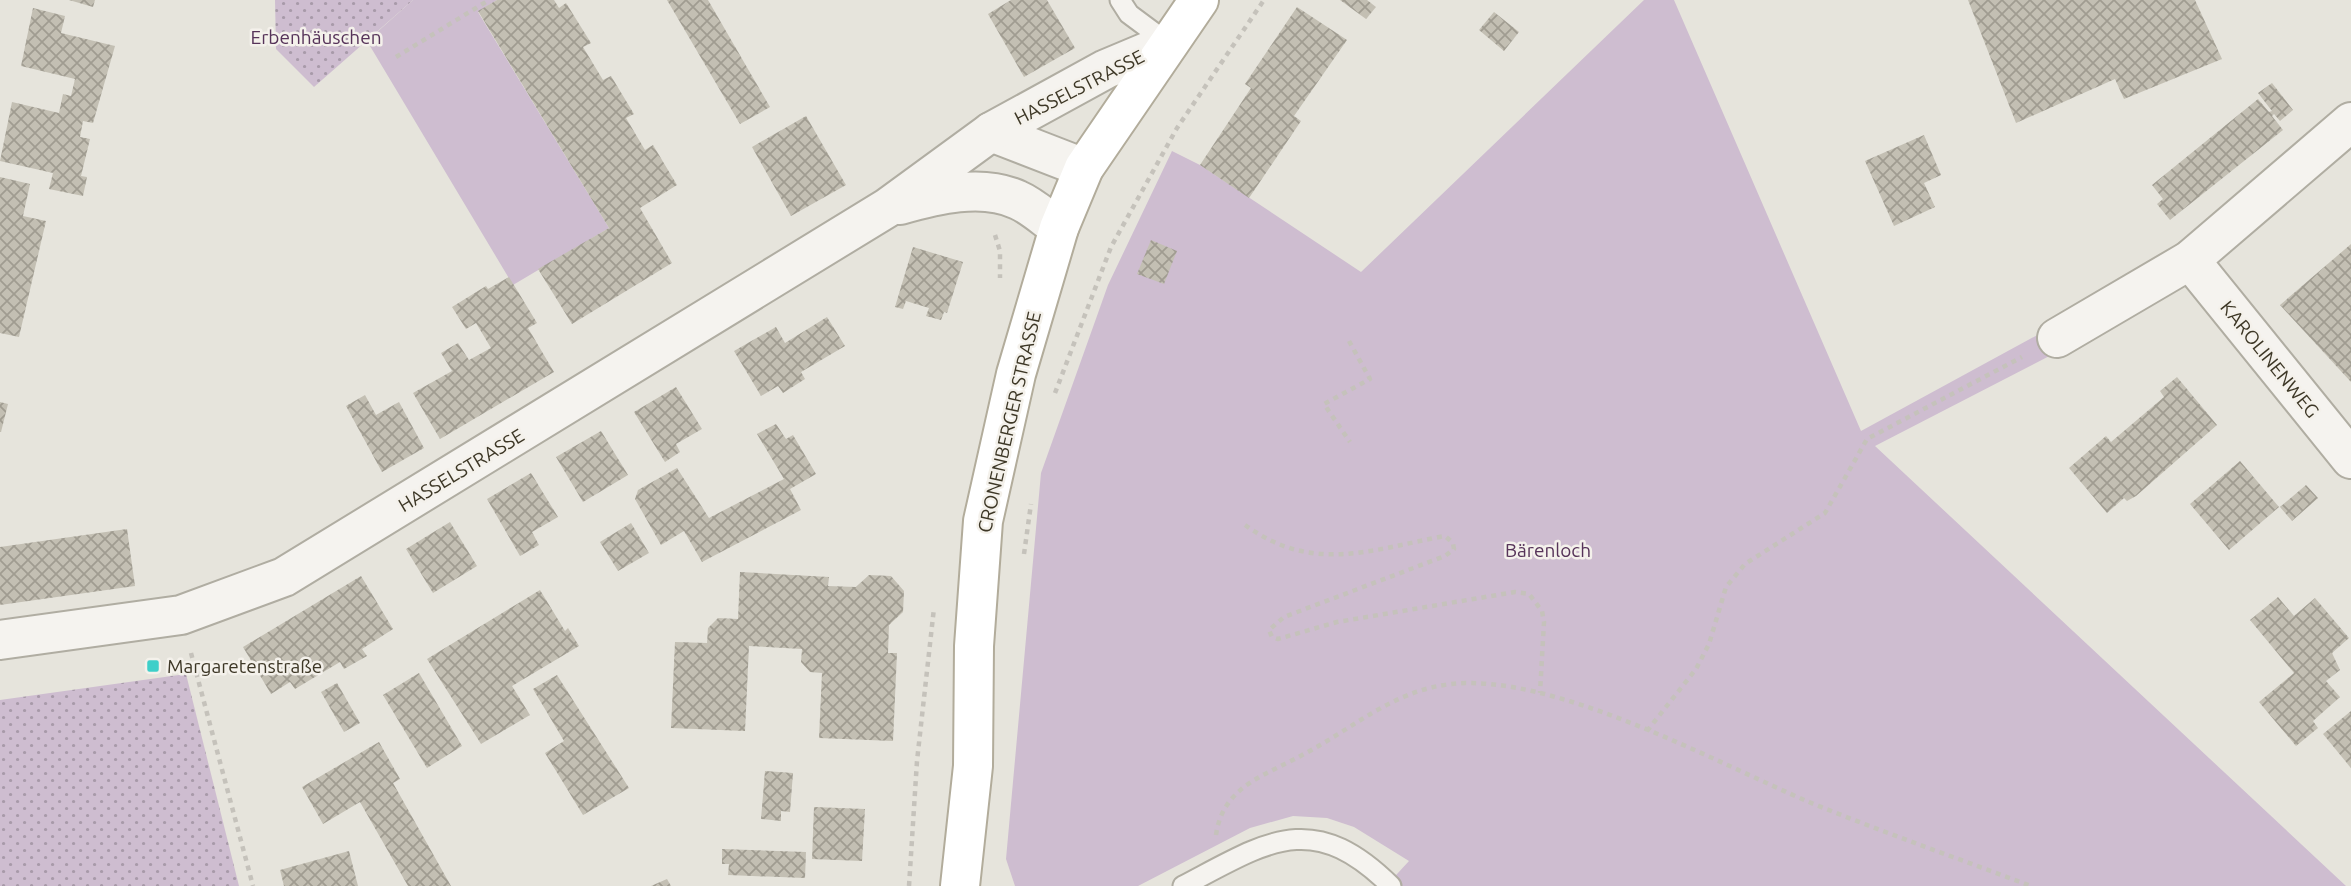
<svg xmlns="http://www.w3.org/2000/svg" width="2351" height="886" viewBox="0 0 2351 886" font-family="Ubuntu,sans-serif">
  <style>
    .grass { fill: url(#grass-dots) }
    .park { fill: #cebdd0 }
    .building { fill: url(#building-cross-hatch) }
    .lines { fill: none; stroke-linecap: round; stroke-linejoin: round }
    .service-casing { stroke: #b0ada2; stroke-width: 23 }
    .minor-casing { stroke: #b0ada2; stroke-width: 42 }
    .primary-casing { stroke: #b2ac9b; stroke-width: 42 }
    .path { stroke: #c5c2bb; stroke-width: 4.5; stroke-dasharray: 5 5; stroke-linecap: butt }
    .service { stroke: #f5f3ef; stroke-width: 19 }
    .minor { stroke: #f5f3ef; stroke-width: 38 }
    .primary { stroke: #fff; stroke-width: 38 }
    .poi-dot { fill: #3ecfc9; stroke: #f4f1eb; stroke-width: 2.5 }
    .labels { text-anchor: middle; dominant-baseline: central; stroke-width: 5; stroke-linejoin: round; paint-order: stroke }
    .park-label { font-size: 19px; fill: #563359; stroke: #f4f1eb }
    .street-label { font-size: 19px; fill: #3d3726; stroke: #f4f1eb }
    .poi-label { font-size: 19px; fill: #3d3726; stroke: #f4f1eb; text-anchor: start }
  </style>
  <defs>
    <pattern id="grass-dots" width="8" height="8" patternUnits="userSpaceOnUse" patternTransform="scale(1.75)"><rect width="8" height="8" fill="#cebdd0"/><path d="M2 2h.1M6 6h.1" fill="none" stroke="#a89aa9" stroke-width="1.8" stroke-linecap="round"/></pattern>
    <pattern id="building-cross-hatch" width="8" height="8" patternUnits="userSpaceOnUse" patternTransform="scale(1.75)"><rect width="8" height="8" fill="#c3bfb3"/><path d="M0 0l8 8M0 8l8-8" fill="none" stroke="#a09c91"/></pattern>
  </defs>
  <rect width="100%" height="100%" fill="#e6e4dc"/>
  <g class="grass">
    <path d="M275 0H413L314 87 276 49Z"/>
    <path d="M186 674 239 886H0V700Z"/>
  </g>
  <g class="park">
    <path d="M413 0H497L478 12 609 228 513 285 367 41Z"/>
    <path d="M1644 0H1674L1861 431 2052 327 2063 349 1875 446 2346 886H1386L1409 861 1354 827 1327 818 1293 816 1250 828 1138 886H1015L1006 859 1041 473 1108 285 1172 151 1200 165 1361 272Z"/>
  </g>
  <g class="building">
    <path d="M69 0H95L93 7Z"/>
    <path d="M497 0H554L559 8 566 3 591 43 583 47 603 80 611 76 634 114 626 118 645 150 653 145 677 185 640 208 672 263 572 324 538 269 609 228 478 11Z"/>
    <path d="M667 0H708L770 107 740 124Z"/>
    <path d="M1011 0H1047L1075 48 1024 77 988 14Z"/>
    <path d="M1340 0H1367L1376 7 1366 19Z"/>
    <path d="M1968 0H2195L2222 59 2124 99 2115 79 2016 123Z"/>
    <path d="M1297 7 1347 40 1294 116 1301 121 1249 198 1200 165 1251 88 1245 84Z"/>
    <path d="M33 8 65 16 61 33 115 46 93 123 83 121 80 137 90 139 81 176 87 177 83 196 49 189 53 173 0 161 12 102 59 113 63 94 71 96 75 79 21 66Z"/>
    <path d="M1494 12 1519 32 1504 51 1479 30Z"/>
    <path d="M2272 83 2293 110 2280 121 2274 114 2272 116 2283 130 2170 220 2157 204 2163 199 2152 185 2258 99 2269 112 2272 111 2258 93Z"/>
    <path d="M806 116 846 185 791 216 752 147Z"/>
    <path d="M1924 135 1941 175 1924 183 1935 207 1894 226 1865 161Z"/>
    <path d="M0 177 30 184 23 216 46 221 19 337 0 333Z"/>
    <path d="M1151 240 1177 251 1164 284 1137 274Z"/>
    <path d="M2351 244V382L2280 305Z"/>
    <path d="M913 247 963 262 947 313 944 312 941 320 926 316 929 308 906 301 903 309 895 307Z"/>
    <path d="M509 277 537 323 528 328 554 372 440 439 413 393 452 371 441 353 458 343 469 360 491 348 476 323 466 329 452 307 486 286 488 289Z"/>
    <path d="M827 317 845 346 801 372 805 379 783 393 778 386 761 396 734 351 776 327 785 343Z"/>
    <path d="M2177 377 2217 425 2136 496 2127 501 2124 498 2107 513 2069 468 2106 436 2111 442 2164 397 2160 391Z"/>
    <path d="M676 387 702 429 676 444 680 452 665 462 634 412Z"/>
    <path d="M365 395 376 415 399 402 424 448 382 472 346 406Z"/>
    <path d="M0 402 8 404 1 432H0Z"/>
    <path d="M776 424 786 439 793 435 816 474 790 489 801 510 702 562 684 531 661 545 635 499 638 490 677 468 709 518 784 479 757 434Z"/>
    <path d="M601 431 628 475 583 502 556 457Z"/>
    <path d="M2240 461 2279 507 2229 550 2190 504Z"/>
    <path d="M531 473 558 517 532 532 539 545 520 556 487 499Z"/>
    <path d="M2306 485 2318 498 2292 521 2280 507Z"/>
    <path d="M450 522 477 566 433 593 406 549Z"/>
    <path d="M631 523 649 553 618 571 600 542Z"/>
    <path d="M127 529 135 586 0 605V547Z"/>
    <path d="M740 572 829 577 828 586 856 587 869 575 891 576 904 591 903 612 889 625 888 653H897L893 741 819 738 822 673 810 672 801 662 802 649 749 646 745 731 671 728 675 642 707 643 708 628 718 618 738 619Z"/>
    <path d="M361 576 393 629 362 649 367 656 344 669 340 662 295 689 290 682 271 694 243 647Z"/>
    <path d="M540 590 565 631 568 628 579 646 512 686 530 715 481 744 427 659Z"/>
    <path d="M2278 597 2294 616 2315 598 2349 638 2332 653 2340 670 2326 681 2340 697 2313 721 2318 728 2296 746 2259 702 2294 673 2250 620Z"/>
    <path d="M419 673 462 746 427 768 383 695Z"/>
    <path d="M557 675 629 788 583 815 545 753 564 741 533 689Z"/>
    <path d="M337 683 360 723 344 732 321 692Z"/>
    <path d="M2351 711V768L2323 734Z"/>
    <path d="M379 742 400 779 393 783 451 886H408L360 802 323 824 302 787Z"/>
    <path d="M765 771 793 773 790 812 781 811V821L761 819Z"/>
    <path d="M814 807 865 809 862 861 812 859Z"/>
    <path d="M722 849 806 852 805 878 728 875 729 864H722Z"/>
    <path d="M349 851 358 886H284L280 870Z"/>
    <path d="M667 879 671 886H651Z"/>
  </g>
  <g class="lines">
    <defs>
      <g id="service">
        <path d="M1120 0 1129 14 1168 43"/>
        <path d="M1183 886C1267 842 1312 808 1391 886"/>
      </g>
      <g id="minor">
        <path d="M991 132 1084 168"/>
        <path d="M900 205C935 195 982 183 1018 200 1032 206 1046 219 1059 228"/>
        <path d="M2190 260 2351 459"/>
        <path d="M2057 338 2190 260 2351 122"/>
        <path d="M0 640 181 615 284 577 887 208 991 132 1106 69 1168 43"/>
      </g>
      <path id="primary" d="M960 886 973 766 974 646 983 521 1016 374 1059 228 1084 168 1199 0"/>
    </defs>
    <use href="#service" class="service-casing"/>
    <use href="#minor" class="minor-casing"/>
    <use href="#primary" class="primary-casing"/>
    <g class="path">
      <path d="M396 57 489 0"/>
      <path d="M995 235 1000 251V278"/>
      <path d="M1349 341 1370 379 1324 404 1350 442"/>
      <path d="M1055 393 1111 247 1177 128 1264 0"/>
      <path d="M1245 525C1313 574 1369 550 1445 536L1453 543 1454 549 1445 556 1284 617 1269 630 1272 637 1278 639 1337 622 1515 592 1529 594 1542 611 1544 622 1540 693"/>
      <path d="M1024 554 1031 504"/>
      <path d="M191 653 253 886"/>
      <path d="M1647 731 1696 669 1709 644 1726 587 1745 564 1825 513 1867 439 2022 357"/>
      <path d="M1216 835C1223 785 1267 775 1304 754 1354 728 1392 691 1451 684 1553 673 1713 761 1809 802 1882 832 1957 858 2031 886"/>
      <path d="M909 886 917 761 934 608"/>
    </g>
    <use href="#service" class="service"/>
    <use href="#minor" class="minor"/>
    <use href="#primary" class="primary"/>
  </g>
  <rect class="poi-dot" x="146" y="659" width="14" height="14" rx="3.5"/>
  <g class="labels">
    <g class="park-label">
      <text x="316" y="37">Erbenhäuschen</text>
      <text x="1548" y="550">Bärenloch</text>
    </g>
    <g class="street-label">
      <text transform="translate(1079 87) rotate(-27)">HASSELSTRASSE</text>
      <text transform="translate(2270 359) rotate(51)">KAROLINENWEG</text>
      <text transform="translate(1009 422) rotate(-77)">CRONENBERGER STRASSE</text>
      <text transform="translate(461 470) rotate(-31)">HASSELSTRASSE</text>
    </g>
    <g class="poi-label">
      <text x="167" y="666">Margaretenstraße</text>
    </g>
  </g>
</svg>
